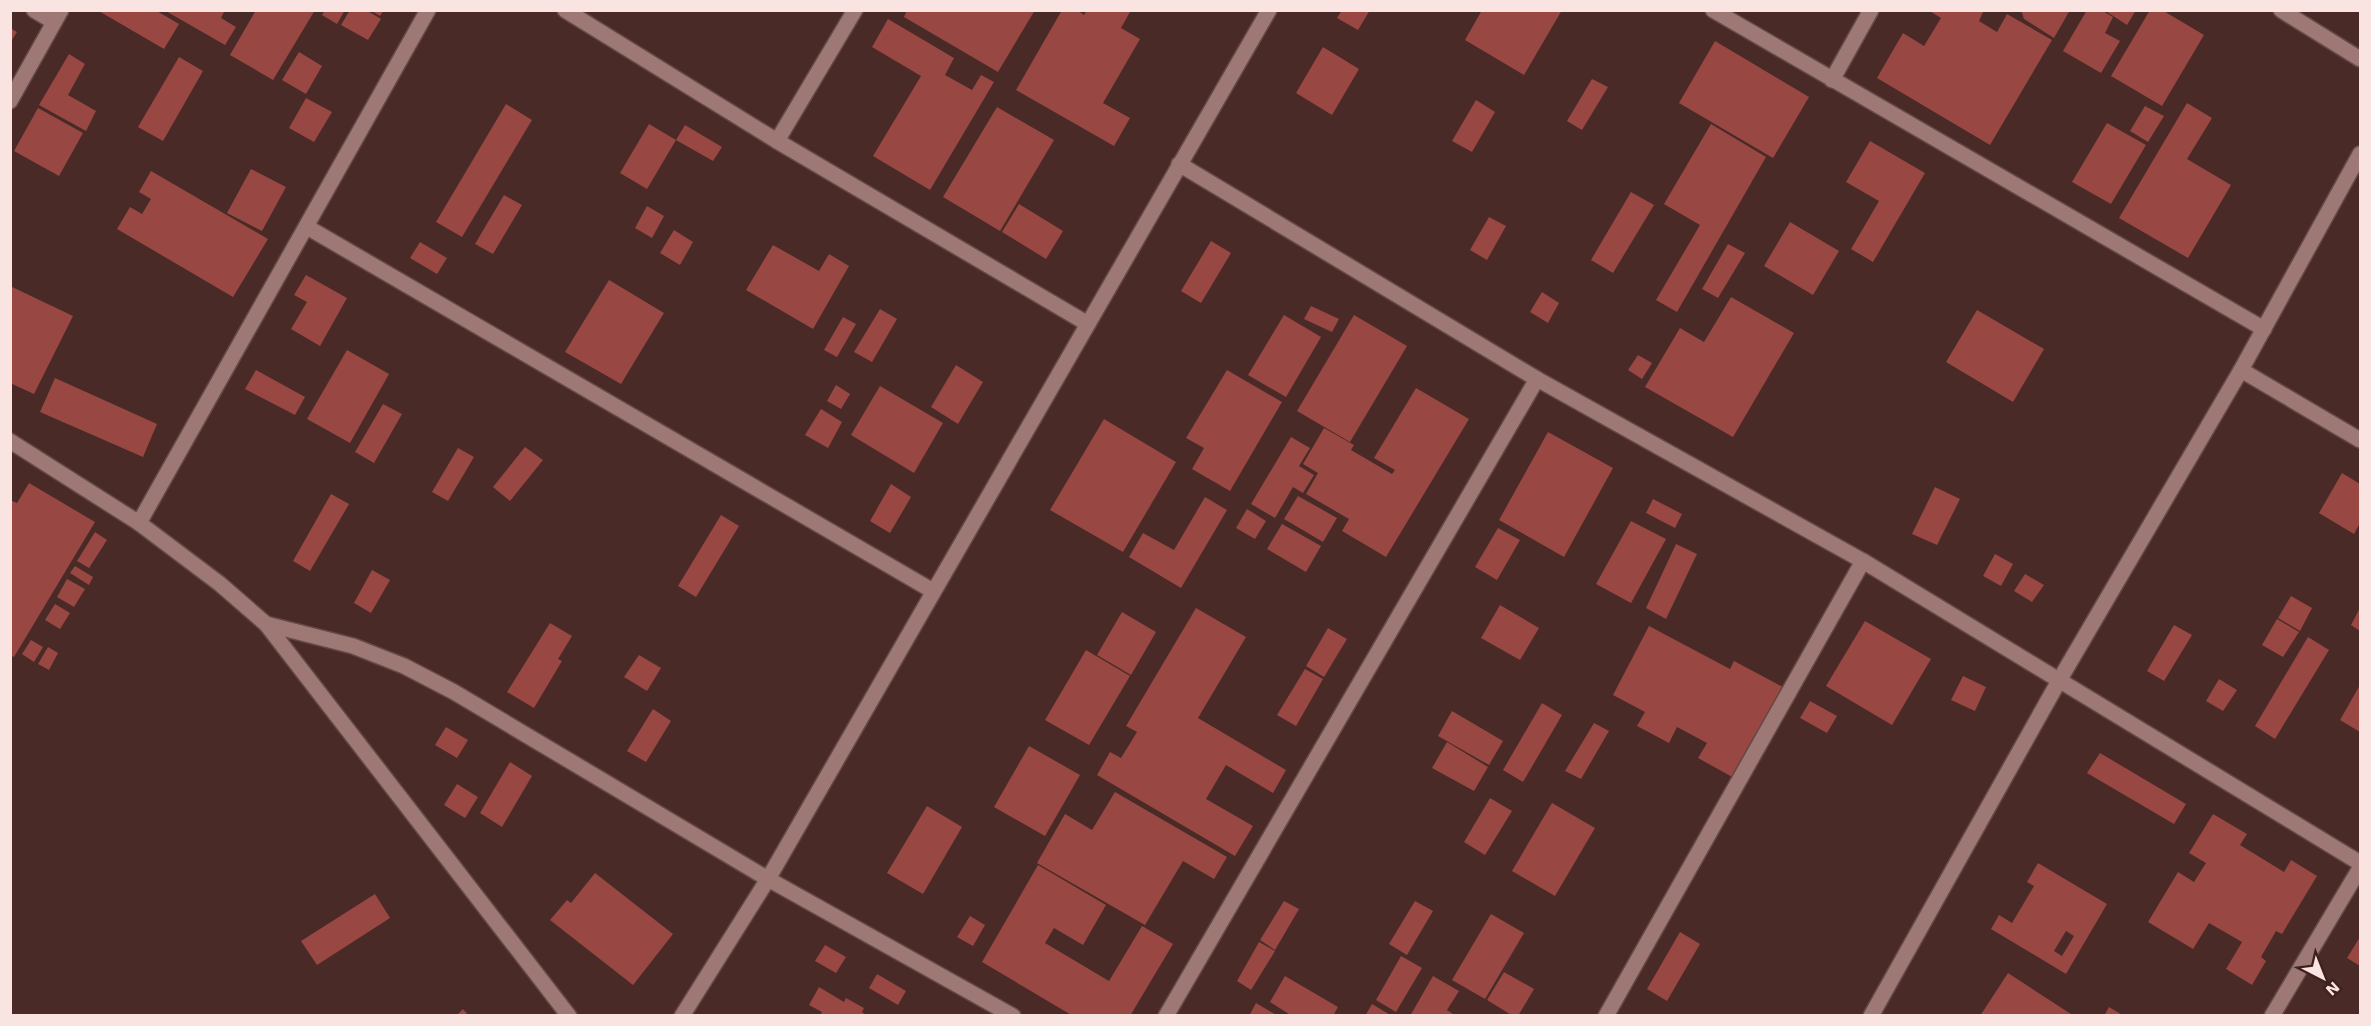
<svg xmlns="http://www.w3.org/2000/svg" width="2371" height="1026" viewBox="0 0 2371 1026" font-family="'Work Sans',sans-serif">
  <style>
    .building { fill: #984742; fill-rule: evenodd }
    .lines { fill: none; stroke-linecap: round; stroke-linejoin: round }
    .minor-casing { stroke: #634847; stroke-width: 18 }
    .minor { stroke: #9d7874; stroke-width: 15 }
  </style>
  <rect width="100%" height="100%" fill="#492a27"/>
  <g class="building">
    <path d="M97 10H155L179 24 164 49Z"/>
    <path d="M164 10H225L221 18 236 27 225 45Z"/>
    <path d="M256 10H315L273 80 230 55Z"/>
    <path d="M325 10H345L337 24 322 15Z"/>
    <path d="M350 10H366L381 19 368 40 341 25Z"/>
    <path d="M370 10H384L380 16Z"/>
    <path d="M907 10H1035L998 72 904 17Z"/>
    <path d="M1062 10H1077L1084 15 1087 10H1127L1130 12 1121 28 1140 39 1103 103 1130 118 1114 146 1016 90Z"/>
    <path d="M1342 10H1370L1358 30 1337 18Z"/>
    <path d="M1482 10H1562L1524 75 1465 40Z"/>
    <path d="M1928 10H1984L1979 21 1997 32 2007 14 2052 40 1990 145 1877 78 1903 33 1924 46 1941 18Z"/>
    <path d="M2021 10H2070L2054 38 2024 19Z"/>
    <path d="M2087 10H2101L2113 17 2105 33 2120 41 2101 73 2063 51Z"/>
    <path d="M2104 10H2136L2127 25Z"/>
    <path d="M2150 10H2162L2204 35 2162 106 2111 76Z"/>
    <path d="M888 19 954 58 945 75 972 90 981 75 994 82 930 190 873 156 921 76 872 47Z"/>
    <path d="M10 28 17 32 10 43Z"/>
    <path d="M1715 41 1809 97 1773 158 1679 103Z"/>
    <path d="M1323 47 1359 69 1332 115 1296 93Z"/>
    <path d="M299 52 322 66 306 94 282 80Z"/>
    <path d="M69 54 85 64 68 95 96 111 86 131 39 105Z"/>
    <path d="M179 57 203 71 163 141 138 127Z"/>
    <path d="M1592 79 1608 87 1582 130 1567 121Z"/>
    <path d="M306 98 332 112 314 142 289 128Z"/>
    <path d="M1476 100 1495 112 1472 152 1452 141Z"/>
    <path d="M2187 103 2212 118 2187 159 2231 185 2188 258 2119 218Z"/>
    <path d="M506 104 532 120 462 237 436 222Z"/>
    <path d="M2145 106 2164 116 2148 142 2130 131Z"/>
    <path d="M997 107 1054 140 1000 231 943 197Z"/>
    <path d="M38 108 83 133 59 176 14 151Z"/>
    <path d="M2107 123 2146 145 2111 204 2072 182Z"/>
    <path d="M649 124 676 140 647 189 620 173Z"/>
    <path d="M1711 124 1766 157 1677 312 1656 300 1700 225 1664 204Z"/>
    <path d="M685 125 722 147 713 161 676 140Z"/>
    <path d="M1870 141 1925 173 1873 262 1851 249 1879 201 1846 182Z"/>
    <path d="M251 169 286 187 262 231 227 213Z"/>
    <path d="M151 171 268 239 233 297 117 229 130 207 142 214 151 199 139 192Z"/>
    <path d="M1631 192 1654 205 1613 273 1591 260Z"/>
    <path d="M504 195 522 205 493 254 475 244Z"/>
    <path d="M1019 204 1063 231 1046 259 1002 232Z"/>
    <path d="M647 206 664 216 652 238 635 228Z"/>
    <path d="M1489 217 1506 226 1487 260 1470 250Z"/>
    <path d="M1790 222 1839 251 1813 295 1764 266Z"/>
    <path d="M674 230 693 242 680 265 660 253Z"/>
    <path d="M1211 241 1231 253 1201 303 1181 291Z"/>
    <path d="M420 242 447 258 437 274 410 258Z"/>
    <path d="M1728 244 1745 253 1718 298 1702 289Z"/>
    <path d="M773 245 819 271 829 254 849 266 813 329 746 290Z"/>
    <path d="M306 275 347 298 320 346 291 329 307 302 294 295Z"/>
    <path d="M609 280 664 313 621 384 565 352Z"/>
    <path d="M10 286 73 316 34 394 10 383Z"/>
    <path d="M1542 292 1559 303 1548 323 1530 312Z"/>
    <path d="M1731 297 1794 333 1733 437 1645 387 1680 328 1704 342Z"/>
    <path d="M1311 306 1339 319 1332 332 1304 319Z"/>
    <path d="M880 309 897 319 872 362 854 352Z"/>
    <path d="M1977 310 2044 349 2013 402 1946 362Z"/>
    <path d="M1284 315 1321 337 1286 397 1248 375Z"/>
    <path d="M1354 315 1407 346 1350 442 1297 411Z"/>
    <path d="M843 317 856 324 837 357 824 350Z"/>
    <path d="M347 350 389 374 350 443 307 419Z"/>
    <path d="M1638 355 1652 363 1642 379 1628 370Z"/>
    <path d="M956 365 983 382 958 424 931 407Z"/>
    <path d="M256 370 305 397 295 415 245 389Z"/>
    <path d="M1227 370 1282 402 1230 491 1192 469 1204 448 1186 438Z"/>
    <path d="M55 378 157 424 143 457 40 412Z"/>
    <path d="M836 385 850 394 841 409 827 401Z"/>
    <path d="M880 386 943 423 914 473 851 435Z"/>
    <path d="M1416 388 1469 419 1386 557 1342 531 1349 519 1306 494 1318 473 1303 464 1324 428 1354 445 1351 450 1392 474 1395 470 1374 458Z"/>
    <path d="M383 404 402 414 374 463 355 452Z"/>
    <path d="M821 409 842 422 828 448 805 435Z"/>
    <path d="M1104 419 1176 462 1123 552 1050 510Z"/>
    <path d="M1548 432 1613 468 1564 557 1499 520Z"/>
    <path d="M1291 437 1310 448 1299 466 1314 475 1303 493 1293 487 1275 518 1251 504Z"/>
    <path d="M525 447 543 460 510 501 493 487Z"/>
    <path d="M458 448 474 457 448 501 432 492Z"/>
    <path d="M2342 473 2360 484V523L2354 534 2319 513Z"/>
    <path d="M29 483 95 522 14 657 10 655V500L17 503Z"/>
    <path d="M891 484 911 497 890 533 870 521Z"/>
    <path d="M1935 487 1960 499 1937 545 1912 534Z"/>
    <path d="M331 494 349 504 310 571 293 561Z"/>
    <path d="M1298 496 1337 518 1323 542 1284 519Z"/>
    <path d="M1205 497 1227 510 1181 588 1129 557 1143 533 1174 550Z"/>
    <path d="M1653 499 1682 514 1675 528 1646 513Z"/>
    <path d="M1247 509 1266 521 1255 539 1236 528Z"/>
    <path d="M721 515 739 526 696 597 678 586Z"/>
    <path d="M1631 521 1666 539 1631 603 1596 584Z"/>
    <path d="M1282 524 1321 546 1306 572 1267 549Z"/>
    <path d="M1498 528 1520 540 1497 580 1475 567Z"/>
    <path d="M95 532 107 540 89 568 77 561Z"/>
    <path d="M1676 544 1697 554 1666 619 1646 608Z"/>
    <path d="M1995 554 2013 564 2001 586 1983 576Z"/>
    <path d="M75 566 93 577 89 585 70 573Z"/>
    <path d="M372 570 390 580 371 613 354 603Z"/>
    <path d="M2025 574 2044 585 2032 602 2014 591Z"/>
    <path d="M67 579 85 589 74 607 57 597Z"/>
    <path d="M2291 596 2312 608 2300 631 2278 618Z"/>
    <path d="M55 604 70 613 60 629 45 620Z"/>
    <path d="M1500 605 1539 628 1520 660 1481 638Z"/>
    <path d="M1196 608 1246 637 1198 718 1286 770 1273 793 1226 765 1206 799 1253 826 1235 856 1097 775 1110 752 1121 758 1137 732 1126 726Z"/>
    <path d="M2360 608V631L2351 625Z"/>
    <path d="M1122 612 1156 632 1131 675 1097 655Z"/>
    <path d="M2277 619 2299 632 2283 657 2262 645Z"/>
    <path d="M1865 621 1931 659 1892 725 1826 686Z"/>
    <path d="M550 623 572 636 558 659 562 661 534 708 507 692Z"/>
    <path d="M2174 625 2192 635 2164 681 2147 671Z"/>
    <path d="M1649 626 1730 669 1734 661 1783 687 1734 778 1698 758 1707 743 1677 727 1669 743 1637 726 1645 712 1613 695Z"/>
    <path d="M1328 628 1347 639 1324 677 1306 666Z"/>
    <path d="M2308 637 2329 650 2275 739 2255 726Z"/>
    <path d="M31 640 43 647 34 662 22 654Z"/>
    <path d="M48 647 58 653 49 670 38 664Z"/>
    <path d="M1086 650 1130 676 1089 745 1045 720Z"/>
    <path d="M639 655 661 668 647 691 624 677Z"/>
    <path d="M1305 669 1323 679 1296 726 1277 715Z"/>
    <path d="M1963 676 1986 687 1975 711 1951 700Z"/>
    <path d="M2219 679 2237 690 2223 711 2206 701Z"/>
    <path d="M2360 685V732L2340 720Z"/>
    <path d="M1810 701 1837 716 1827 733 1800 718Z"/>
    <path d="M1542 703 1562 715 1523 782 1503 770Z"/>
    <path d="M653 709 671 721 646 762 627 751Z"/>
    <path d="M1452 711 1503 741 1489 765 1438 736Z"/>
    <path d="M1594 723 1609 731 1581 779 1565 771Z"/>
    <path d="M446 727 468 740 457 758 435 745Z"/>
    <path d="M1447 742 1488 767 1474 791 1432 768Z"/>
    <path d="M1029 746 1080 775 1045 836 994 807Z"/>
    <path d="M2100 753 2186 804 2174 824 2087 773Z"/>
    <path d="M510 762 532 776 502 827 480 813Z"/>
    <path d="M457 784 478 797 465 818 444 805Z"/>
    <path d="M1115 792 1227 857 1214 879 1183 861 1145 925 1037 863 1065 814 1092 830Z"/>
    <path d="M1490 798 1512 811 1485 855 1464 842Z"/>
    <path d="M1552 803 1595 828 1555 896 1512 871Z"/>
    <path d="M927 806 962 827 923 894 887 873Z"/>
    <path d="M2213 814 2247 834 2240 845 2284 872 2291 860 2317 876 2282 934 2276 931 2261 957 2266 961 2252 985 2226 969 2242 942 2209 923 2193 949 2148 922 2178 872 2194 882 2206 863 2189 853Z"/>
    <path d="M2038 863 2107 904 2066 974 1991 929 1999 915 2012 923 2034 886 2027 882ZM2066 931 2074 936 2062 956 2054 951Z"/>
    <path d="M1038 865 1106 905 1083 945 1054 928 1045 943 1109 981 1142 926 1173 944 1130 1016H1073L982 962Z"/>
    <path d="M595 873 673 934 633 985 550 920 567 900 571 903Z"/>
    <path d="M375 894 390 918 317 965 301 941Z"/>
    <path d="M1284 901 1299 909 1275 950 1260 940Z"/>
    <path d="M1415 901 1433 911 1407 955 1389 944Z"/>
    <path d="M1491 914 1524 933 1485 999 1452 980Z"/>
    <path d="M970 916 985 925 973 946 957 937Z"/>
    <path d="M1680 932 1700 944 1667 1001 1647 989Z"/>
    <path d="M2360 937V966L2347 958Z"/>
    <path d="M1259 942 1275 951 1251 990 1237 981Z"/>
    <path d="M825 945 846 957 836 973 815 961Z"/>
    <path d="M1401 956 1422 968 1396 1012 1376 1000Z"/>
    <path d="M1504 972 1534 989 1518 1016H1513L1487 1000Z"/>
    <path d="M2008 973 2074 1016H1980Z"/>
    <path d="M877 974 906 991 898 1005 869 988Z"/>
    <path d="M1285 976 1338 1007 1333 1016H1292L1270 1002Z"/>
    <path d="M1433 976 1459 991 1447 1010 1456 1016H1410Z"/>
    <path d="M819 987 844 1002 846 998 864 1008 862 1012 867 1016H820L822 1012 809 1005Z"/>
    <path d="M1256 1003 1278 1016H1249Z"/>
    <path d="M1372 1004 1392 1016H1365Z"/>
    <path d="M2109 1007 2124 1016H2104Z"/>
    <path d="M463 1009 469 1016H456Z"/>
  </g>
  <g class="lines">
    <defs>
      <g id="minor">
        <path d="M34 10 54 22"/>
        <path d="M565 10 777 141 1088 324"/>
        <path d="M1713 10 2264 329"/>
        <path d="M2281 10 2360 59"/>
        <path d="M1832 80 1871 10"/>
        <path d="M10 101 61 10"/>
        <path d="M777 141 855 10"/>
        <path d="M1179 164 1537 379 1863 561 2360 863"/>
        <path d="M307 227 933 591"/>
        <path d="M2241 370 2360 440"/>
        <path d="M10 441 139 523 220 584 266 624 353 646 404 666 454 692 768 879 1013 1016"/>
        <path d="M139 523 428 10"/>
        <path d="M266 624 569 1016"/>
        <path d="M682 1016 768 879 1269 10"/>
        <path d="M1166 1016 1537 379"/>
        <path d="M1606 1016 1863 561"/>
        <path d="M1871 1016 2060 679 2241 370 2360 154"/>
        <path d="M2272 1016 2360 868"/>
      </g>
    </defs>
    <use href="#minor" class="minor-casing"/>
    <use href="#minor" class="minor"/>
  </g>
  <rect width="2371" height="1026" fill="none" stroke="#fae4e2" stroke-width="24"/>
  <g transform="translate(2323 978) rotate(138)" stroke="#3e201e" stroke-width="4.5" paint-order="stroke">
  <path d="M0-4.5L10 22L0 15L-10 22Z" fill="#fae4e2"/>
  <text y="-9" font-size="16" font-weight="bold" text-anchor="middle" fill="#fae4e2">N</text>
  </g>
</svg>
